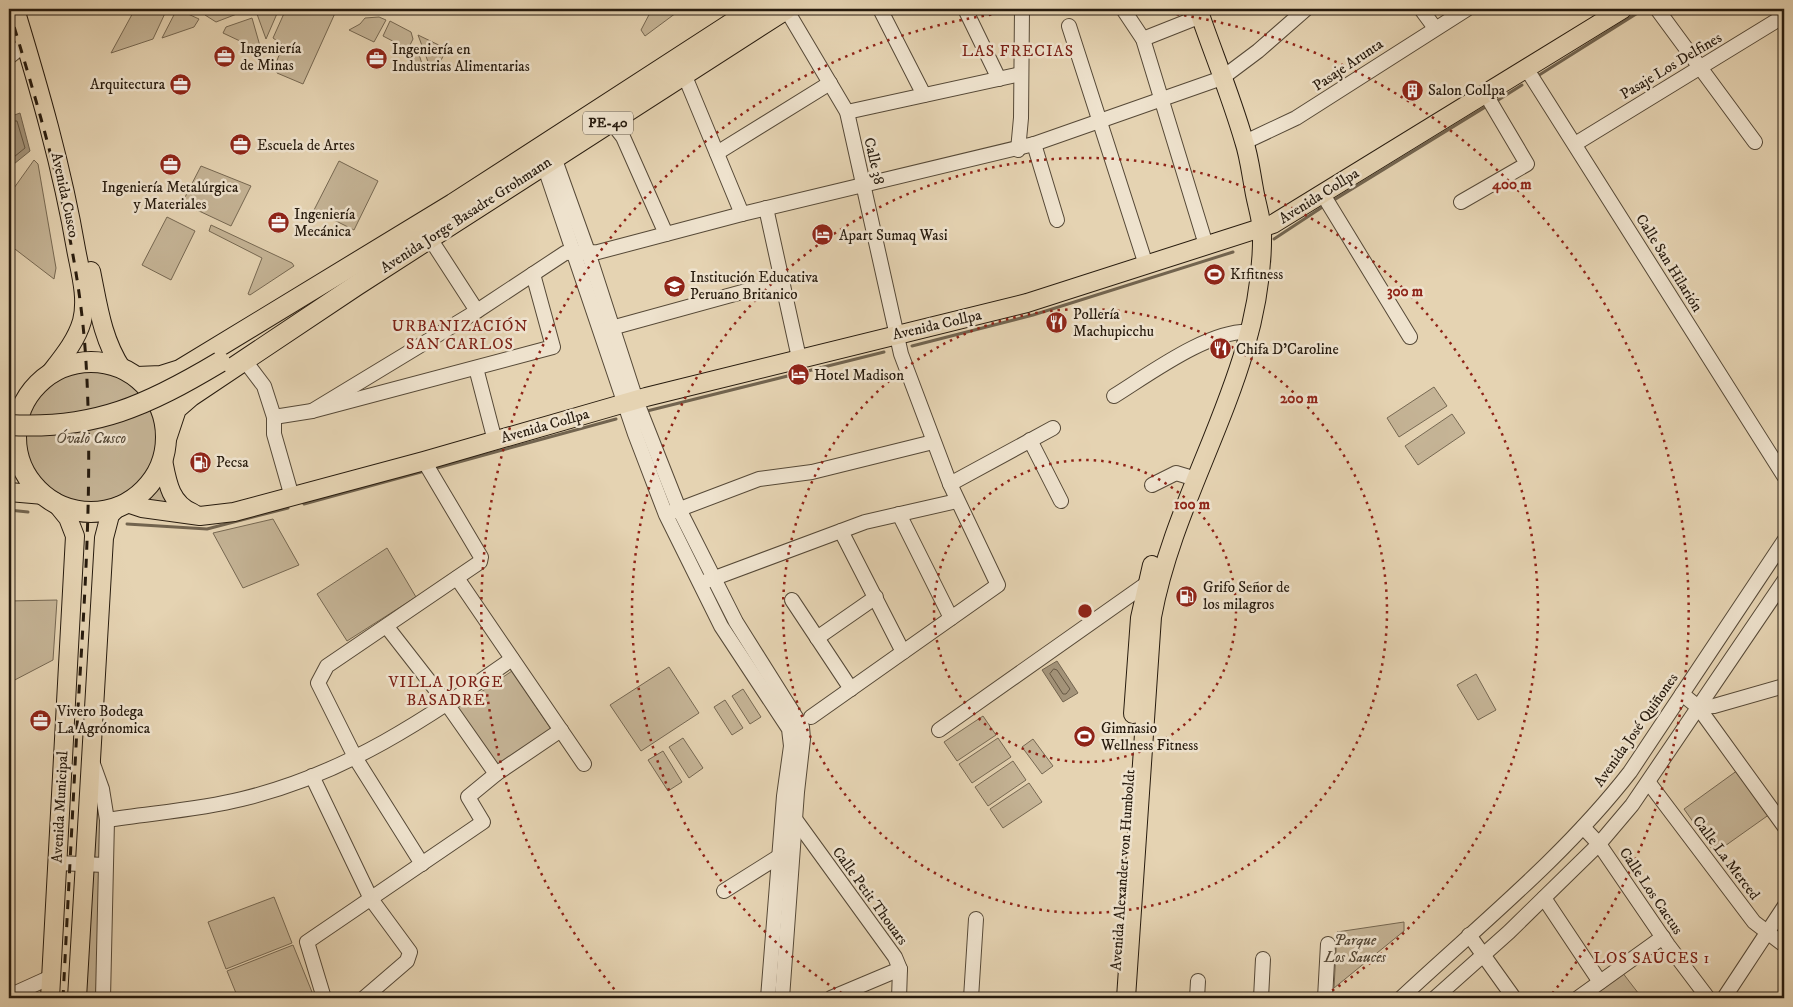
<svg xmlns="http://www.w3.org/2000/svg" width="1793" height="1007" viewBox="0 0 1793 1007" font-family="'IM FELL DW Pica',serif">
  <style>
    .green { fill: #c5b496; stroke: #766852 }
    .water { fill: #a4947a; stroke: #72644f }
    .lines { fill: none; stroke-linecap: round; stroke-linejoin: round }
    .shore { stroke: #665844; stroke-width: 1 }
    .stream { stroke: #72644f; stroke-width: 3 }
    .minor-casing { stroke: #564937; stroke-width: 16 }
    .major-casing { stroke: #271b0e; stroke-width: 20 }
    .highway-casing { stroke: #271b0e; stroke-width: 22 }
    .minor { stroke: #eee2cd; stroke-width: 14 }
    .major { stroke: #e5d3b2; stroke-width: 18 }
    .highway { stroke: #e5d3b2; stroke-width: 20 }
    .rail { stroke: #271b0e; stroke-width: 3; stroke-dasharray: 9 9; stroke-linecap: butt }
    .highway-bridge-casing { stroke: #271b0e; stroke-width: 22; stroke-linecap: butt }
    .highway-bridge { stroke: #e5d3b2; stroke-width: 20 }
    .ring { fill: none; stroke: #8f2418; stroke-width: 2.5; stroke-dasharray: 2.5 5 }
    .labels { text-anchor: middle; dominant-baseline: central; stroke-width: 5; stroke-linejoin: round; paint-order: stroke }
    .shield { fill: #eee2cd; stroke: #635747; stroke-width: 1 }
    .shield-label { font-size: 14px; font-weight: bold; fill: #271b0e }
    .poi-label { font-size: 15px; fill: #271b0e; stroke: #eee2cd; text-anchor: start }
    .street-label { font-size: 15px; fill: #271b0e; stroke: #eee2cd }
    .park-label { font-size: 15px; font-style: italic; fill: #564937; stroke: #eee2cd }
    .neighbourhood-label { font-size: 16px; letter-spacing: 1px; fill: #7a1f14; stroke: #eee2cd }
    .centre { fill: #8f2418; stroke: #eee2cd; stroke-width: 2.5 }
    .ring-label { font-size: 15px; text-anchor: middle; font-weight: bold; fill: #8f2418; stroke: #eee2cd; stroke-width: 5; stroke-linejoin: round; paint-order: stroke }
  </style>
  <rect width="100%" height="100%" fill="#e5d3b2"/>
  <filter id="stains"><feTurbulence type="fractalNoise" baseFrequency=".004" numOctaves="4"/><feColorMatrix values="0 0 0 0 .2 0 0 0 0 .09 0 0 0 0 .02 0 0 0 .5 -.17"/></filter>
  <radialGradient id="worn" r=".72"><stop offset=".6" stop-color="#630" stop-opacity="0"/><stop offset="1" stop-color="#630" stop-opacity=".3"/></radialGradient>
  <g class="green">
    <path d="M135 9H167L153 39 111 53Z"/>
    <path d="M177 9 199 19 194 27 162 38Z"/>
    <path d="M209 9H243L242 12 216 22 205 15Z"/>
    <path d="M275 9H279L266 39 257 14Z"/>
    <path d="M286 9H331L336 11 303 84 277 73 276 63 283 45 273 38Z"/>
    <path d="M652 9H667L676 13 645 36 641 30Z"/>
    <path d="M379 17 386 20 374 42 349 30 360 24 365 18Z"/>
    <path d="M252 18 260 46 259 50 223 33 226 27Z"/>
    <path d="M390 21 411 32 413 39 408 49 383 36Z"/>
    <path d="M418 35 447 49 440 62 436 60 432 68 430 67Z"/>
    <path d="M416 45 424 70 408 61Z"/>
    <path d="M34 160 38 164 56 268 54 279 11 246 9 240V195Z"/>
    <path d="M339 161 378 181 354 230 314 210Z"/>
    <path d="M201 166 251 186 231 226 182 203Z"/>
    <path d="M167 217 195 231 171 280 142 265Z"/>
    <path d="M211 225 292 263 294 266 250 295 248 294 262 258 209 231Z"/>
    <circle cx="91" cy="437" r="66"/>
    <path d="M1434 387 1447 406 1399 437 1387 418Z"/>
    <path d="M1452 414 1465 433 1418 465 1405 446Z"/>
    <path d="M161 480 168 504 139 503Z"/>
    <path d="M273 519 299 565 243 588 213 533Z"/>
    <path d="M387 548 416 597 347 641 317 594Z"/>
    <path d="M57 600 53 660 9 683V601Z"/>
    <path d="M669 667 699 713 641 751 610 705Z"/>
    <path d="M512 671 551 729 496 766 456 709Z"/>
    <path d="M1476 674 1496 710 1478 720 1457 685Z"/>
    <path d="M743 689 761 717 750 724 732 696Z"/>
    <path d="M725 700 743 728 732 735 714 707Z"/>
    <path d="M983 716 996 735 957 761 944 742Z"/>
    <path d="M683 738 703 768 689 778 669 747Z"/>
    <path d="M998 738 1011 757 972 783 959 764Z"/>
    <path d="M1033 739 1053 766 1042 774 1022 747Z"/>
    <path d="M663 751 682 782 668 791 648 760Z"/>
    <path d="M1013 761 1026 780 988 806 975 787Z"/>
    <path d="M1738 770 1770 814 1715 853 1684 809Z"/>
    <path d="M1029 783 1042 802 1003 828 990 809Z"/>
    <path d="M100 801 101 855 99 858 94 857 93 805Z"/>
    <path d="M92 870 99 871 100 875 96 998H81Z"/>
    <path d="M274 897 292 943 226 969 208 922Z"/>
    <path d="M1404 922V931L1334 988 1337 932Z"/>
    <path d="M293 945 312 992 295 998H238L227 971Z"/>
    <path d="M1622 972 1642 998H1586Z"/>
  </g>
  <g class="water">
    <path d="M20 113 30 151 9 168V117Z"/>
    <path d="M1057 661 1078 693 1063 702 1042 670Z"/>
  </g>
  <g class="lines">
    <g class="shore">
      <path d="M9 121H17L25 148 9 161"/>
      <path d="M1054 669 1057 670 1070 689 1066 694H1063L1050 674Z"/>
    </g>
    <g class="stream">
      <path d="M1536 77 1644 9"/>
      <path d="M1495 102 1522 85"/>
      <path d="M1334 200 1487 106"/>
      <path d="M1274 239 1321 208"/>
      <path d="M912 346 1033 315 1233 252"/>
      <path d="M647 411 884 352"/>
      <path d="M437 468 616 419"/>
      <path d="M304 504 421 472"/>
      <path d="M9 510 28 512"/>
      <path d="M127 524 207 529 288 508"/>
    </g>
    <defs>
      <g id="minor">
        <path d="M786 9 847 112 901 354 950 484 1053 428"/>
        <path d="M880 9 924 95"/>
        <path d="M965 9 999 79"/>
        <path d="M1123 9 1143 39 1206 245"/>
        <path d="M1421 9 1435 28"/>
        <path d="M1657 9 1755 142"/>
        <path d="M1069 26 1146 265"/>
        <path d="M1143 39 1201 16"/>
        <path d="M9 57 25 44"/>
        <path d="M1526 68 1784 476"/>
        <path d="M684 74 742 214"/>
        <path d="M847 112 1021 74"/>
        <path d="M606 115 623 137 666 234"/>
        <path d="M1245 142 1296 118 1467 9"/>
        <path d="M1034 144 1057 220"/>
        <path d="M1575 144 1784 16"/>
        <path d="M1018 150 1021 118 1022 9"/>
        <path d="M717 153 830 83"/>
        <path d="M554 157 588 252 636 400 679 509 736 622 802 727 803 739 797 792 782 998"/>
        <path d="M544 165 635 434 666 515 721 626 789 729 791 746 784 796 768 998"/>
        <path d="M1322 193 1410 337"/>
        <path d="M1461 202 1527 164 1485 93"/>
        <path d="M766 208 799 358"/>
        <path d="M431 240 477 311"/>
        <path d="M604 330 782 281"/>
        <path d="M245 361 264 386 274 417V434L292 497"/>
        <path d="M476 368 495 441"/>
        <path d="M1114 396C1148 375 1211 328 1251 332"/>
        <path d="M312 411 477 311 565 253 598 252 742 214 1034 144 1222 78 1258 51 1306 9"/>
        <path d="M274 417 312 411 553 347 533 274"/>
        <path d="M1030 440 1061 501"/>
        <path d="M1152 485 1176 473 1196 479"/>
        <path d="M672 512 759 479 812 472 933 442"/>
        <path d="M899 514 951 618"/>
        <path d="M841 531 903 652"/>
        <path d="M457 578 584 764"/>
        <path d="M704 582 865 522 957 501"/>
        <path d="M792 600 851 689"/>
        <path d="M387 627 447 704 496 774 561 730"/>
        <path d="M817 638 876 597"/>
        <path d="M1682 694 1698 707 1784 826"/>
        <path d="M1698 707 1714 706 1784 686"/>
        <path d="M811 717 998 585 950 484"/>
        <path d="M939 730 1146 584 1152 586"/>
        <path d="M93 764 102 789 107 820 103 998"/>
        <path d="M312 776 371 899 410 952 407 961 364 998"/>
        <path d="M1649 783 1754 922 1784 945"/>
        <path d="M795 819 895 957 900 969 899 998"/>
        <path d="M107 820C151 813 198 810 242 799 346 774 426 719 512 659"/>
        <path d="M1583 827 1599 844 1668 945 1708 998"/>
        <path d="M57 863 105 865"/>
        <path d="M422 864 356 759 318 683 327 666 480 562 481 557 424 461"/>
        <path d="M724 891 786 852"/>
        <path d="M1544 898 1600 982"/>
        <path d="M1469 935 1514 998"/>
        <path d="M9 996 51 977"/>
        <path d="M324 998 307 942 483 822 468 797 496 774"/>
        <path d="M831 998 900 969"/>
        <path d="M971 998 976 919"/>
        <path d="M1197 998 1198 981"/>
        <path d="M1261 998 1263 959"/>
        <path d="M1325 998 1328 944"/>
        <path d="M1401 998C1479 925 1564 857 1630 772L1784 541"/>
        <path d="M1435 998 1509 932 1599 844 1632 805 1784 581"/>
        <path d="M1578 998 1663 937"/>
        <path d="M1724 998 1784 907"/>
      </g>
      <g id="major">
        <path d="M15 9C39 88 62 167 76 249 80 271 88 298 82 321 76 342 61 359 48 376"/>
        <path d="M91 271C98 305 102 339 122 369"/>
        <path d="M9 458 17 451"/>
        <path d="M163 460C167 481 170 504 193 513"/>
        <path d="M9 492 44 495"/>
        <path d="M127 503 142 508 200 516 234 512 424 461 646 397 1027 303 1273 224 1623 9"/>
        <path d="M1133 714 1140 618 1152 565"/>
        <path d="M50 998 75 536 68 518 55 502"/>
        <path d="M77 998 104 538 110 515 119 506"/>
        <path d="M1126 998 1152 617C1177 482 1265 372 1262 230 1261 217 1256 202 1254 189 1251 173 1249 156 1244 141 1231 96 1213 53 1198 9"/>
      </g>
      <g id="highway">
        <circle cx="91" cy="437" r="75"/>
        <path d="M137 377 161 376 180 370 453 204 754 9"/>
        <path d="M166 439 176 409 191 396 357 285 786 9"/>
      </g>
    </defs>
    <use href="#minor" class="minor-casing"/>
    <use href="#major" class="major-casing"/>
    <use href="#highway" class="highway-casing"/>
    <use href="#minor" class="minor"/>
    <use href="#major" class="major"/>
    <use href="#highway" class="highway"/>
    <path class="rail" d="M9 10C44 125 79 242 86 362 93 477 85 593 78 708 73 805 68 901 63 998"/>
    <defs>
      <path id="highway-bridge" d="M9 425C95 430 148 405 220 362"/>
    </defs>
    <use href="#highway-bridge" class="highway-bridge-casing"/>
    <use href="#highway-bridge" class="highway-bridge"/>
  </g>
  <g class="ring">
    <circle cx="1085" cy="611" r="151"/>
    <circle cx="1085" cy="611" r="302"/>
    <path d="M848 997A453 453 0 1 1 1322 997"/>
    <path d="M619 995A604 604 0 0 1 1038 9M1132 9A604 604 0 0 1 1551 995"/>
  </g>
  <defs>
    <symbol id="office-disc" viewBox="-11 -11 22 22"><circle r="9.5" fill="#8f2418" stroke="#eee2cd"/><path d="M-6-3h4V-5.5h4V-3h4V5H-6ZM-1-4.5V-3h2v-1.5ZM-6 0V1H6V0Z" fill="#fff"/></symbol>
    <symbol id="building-disc" viewBox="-11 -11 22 22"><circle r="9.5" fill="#8f2418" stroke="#eee2cd"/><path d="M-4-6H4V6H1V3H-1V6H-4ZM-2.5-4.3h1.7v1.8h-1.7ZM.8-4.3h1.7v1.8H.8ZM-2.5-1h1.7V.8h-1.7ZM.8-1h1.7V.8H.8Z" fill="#fff"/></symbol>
    <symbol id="hotel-disc" viewBox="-11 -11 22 22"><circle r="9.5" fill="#8f2418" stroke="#eee2cd"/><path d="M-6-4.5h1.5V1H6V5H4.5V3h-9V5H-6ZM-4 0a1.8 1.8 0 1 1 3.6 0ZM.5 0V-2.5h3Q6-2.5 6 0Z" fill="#fff"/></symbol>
    <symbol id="stadium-disc" viewBox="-11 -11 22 22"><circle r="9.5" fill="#8f2418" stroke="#eee2cd"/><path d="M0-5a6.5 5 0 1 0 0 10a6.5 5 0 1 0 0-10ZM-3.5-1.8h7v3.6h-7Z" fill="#fff"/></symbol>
    <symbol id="school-disc" viewBox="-11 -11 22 22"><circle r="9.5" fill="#8f2418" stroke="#eee2cd"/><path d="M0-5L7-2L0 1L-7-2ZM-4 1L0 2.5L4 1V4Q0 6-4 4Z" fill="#fff"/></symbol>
    <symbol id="restaurant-disc" viewBox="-11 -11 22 22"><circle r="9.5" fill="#8f2418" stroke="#eee2cd"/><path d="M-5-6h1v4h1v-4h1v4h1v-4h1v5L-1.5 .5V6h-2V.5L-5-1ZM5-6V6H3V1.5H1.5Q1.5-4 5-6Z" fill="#fff"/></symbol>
    <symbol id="fuel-disc" viewBox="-11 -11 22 22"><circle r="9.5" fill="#8f2418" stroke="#eee2cd"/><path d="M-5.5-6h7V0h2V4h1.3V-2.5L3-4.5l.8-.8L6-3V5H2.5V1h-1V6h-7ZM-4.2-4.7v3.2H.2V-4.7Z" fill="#fff"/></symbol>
  </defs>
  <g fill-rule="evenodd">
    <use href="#office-disc" x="212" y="44" width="25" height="25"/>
    <use href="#office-disc" x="364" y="46" width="25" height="25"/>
    <use href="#office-disc" x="168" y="72" width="25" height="25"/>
    <use href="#building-disc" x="1400" y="78" width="25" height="25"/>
    <use href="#office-disc" x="228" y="132" width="25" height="25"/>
    <use href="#office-disc" x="158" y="152" width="25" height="25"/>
    <use href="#office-disc" x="266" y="210" width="25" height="25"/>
    <use href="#hotel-disc" x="810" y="222" width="25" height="25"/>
    <use href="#stadium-disc" x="1202" y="262" width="25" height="25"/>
    <use href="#school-disc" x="662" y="274" width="25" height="25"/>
    <use href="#restaurant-disc" x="1044" y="310" width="25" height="25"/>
    <use href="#restaurant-disc" x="1208" y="336" width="25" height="25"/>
    <use href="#hotel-disc" x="786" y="362" width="25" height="25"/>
    <use href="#fuel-disc" x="188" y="450" width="25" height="25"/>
    <use href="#fuel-disc" x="1174" y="584" width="25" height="25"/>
    <use href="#office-disc" x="28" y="708" width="25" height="25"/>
    <use href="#stadium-disc" x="1072" y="724" width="25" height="25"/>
  </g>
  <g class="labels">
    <rect class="shield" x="583" y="111.5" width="50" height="23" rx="4"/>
    <g class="shield-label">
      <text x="608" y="123">PE-40</text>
    </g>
    <g class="poi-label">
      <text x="240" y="48">Ingeniería<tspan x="240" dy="17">de Minas</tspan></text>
      <text x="392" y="49">Ingeniería en<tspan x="392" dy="17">Industrias Alimentarias</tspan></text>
      <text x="165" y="84" text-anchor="end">Arquitectura</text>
      <text x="1428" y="90">Salon Collpa</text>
      <text x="257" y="145">Escuela de Artes</text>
      <text x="170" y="187" text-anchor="middle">Ingeniería Metalúrgica<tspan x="170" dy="17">y Materiales</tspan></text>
      <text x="294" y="214">Ingeniería<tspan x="294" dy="17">Mecánica</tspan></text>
      <text x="839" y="235">Apart Sumaq Wasi</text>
      <text x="1230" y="274">K1fitness</text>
      <text x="690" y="277">Institución Educativa<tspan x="690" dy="17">Peruano Britanico</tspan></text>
      <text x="1073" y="314">Pollería<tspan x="1073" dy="17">Machupicchu</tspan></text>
      <text x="1236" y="349">Chifa D'Caroline</text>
      <text x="814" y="375">Hotel Madison</text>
      <text x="216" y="462">Pecsa</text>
      <text x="1203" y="587">Grifo Señor de<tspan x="1203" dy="17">los milagros</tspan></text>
      <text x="57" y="711">Vivero Bodega<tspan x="57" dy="17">La Agrónomica</tspan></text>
      <text x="1101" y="728">Gimnasio<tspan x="1101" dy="17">Wellness Fitness</tspan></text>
    </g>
    <g class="street-label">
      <text transform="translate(1348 65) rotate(-34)">Pasaje Arunta</text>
      <text transform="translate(1671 66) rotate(-31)">Pasaje Los Delfines</text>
      <text transform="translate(874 161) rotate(77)">Calle 38</text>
      <text transform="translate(65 195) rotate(78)">Avenida Cusco</text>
      <text transform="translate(1319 196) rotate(-32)">Avenida Collpa</text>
      <text transform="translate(466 215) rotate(-33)">Avenida Jorge Basadre Grohmann</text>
      <text transform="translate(1669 263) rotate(58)">Calle San Hilarión</text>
      <text transform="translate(937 325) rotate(-13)">Avenida Collpa</text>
      <text transform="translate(545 426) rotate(-16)">Avenida Collpa</text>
      <text transform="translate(1636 730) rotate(-55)">Avenida José Quiñones</text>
      <text transform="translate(60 807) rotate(-87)">Avenida Municipal</text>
      <text transform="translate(1726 858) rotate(53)">Calle La Merced</text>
      <text transform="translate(1123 870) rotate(-86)">Avenida Alexander von Humboldt</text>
      <text transform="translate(1651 891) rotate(56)">Calle Los Cactus</text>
      <text transform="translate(870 896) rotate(54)">Calle Petit Thouars</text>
    </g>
    <g class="park-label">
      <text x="91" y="438">Óvalo Cusco</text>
      <text x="1355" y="940">Parque<tspan x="1355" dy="17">Los Sauces</tspan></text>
    </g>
    <g class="neighbourhood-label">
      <text x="1018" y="51">LAS FRECIAS</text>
      <text x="460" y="326">URBANIZACIÓN<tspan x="460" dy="18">SAN CARLOS</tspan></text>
      <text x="446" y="682">VILLA JORGE<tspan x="446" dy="18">BASADRE</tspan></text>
      <text x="1652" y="958">LOS SAUCES 1</text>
    </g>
  </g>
  <circle cx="1085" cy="611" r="8" class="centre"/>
  <g class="ring-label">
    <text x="1512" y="189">400 m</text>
    <text x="1405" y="296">300 m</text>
    <text x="1299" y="403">200 m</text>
    <text x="1192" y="509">100 m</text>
  </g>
  <rect width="1793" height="1007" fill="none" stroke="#e5d3b2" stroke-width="30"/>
  <rect x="10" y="10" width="1773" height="987" fill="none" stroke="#271b0e" stroke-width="2.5"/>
  <rect x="15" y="15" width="1763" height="977" fill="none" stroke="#271b0e"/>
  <rect width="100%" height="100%" filter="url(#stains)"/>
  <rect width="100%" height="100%" fill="url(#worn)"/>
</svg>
